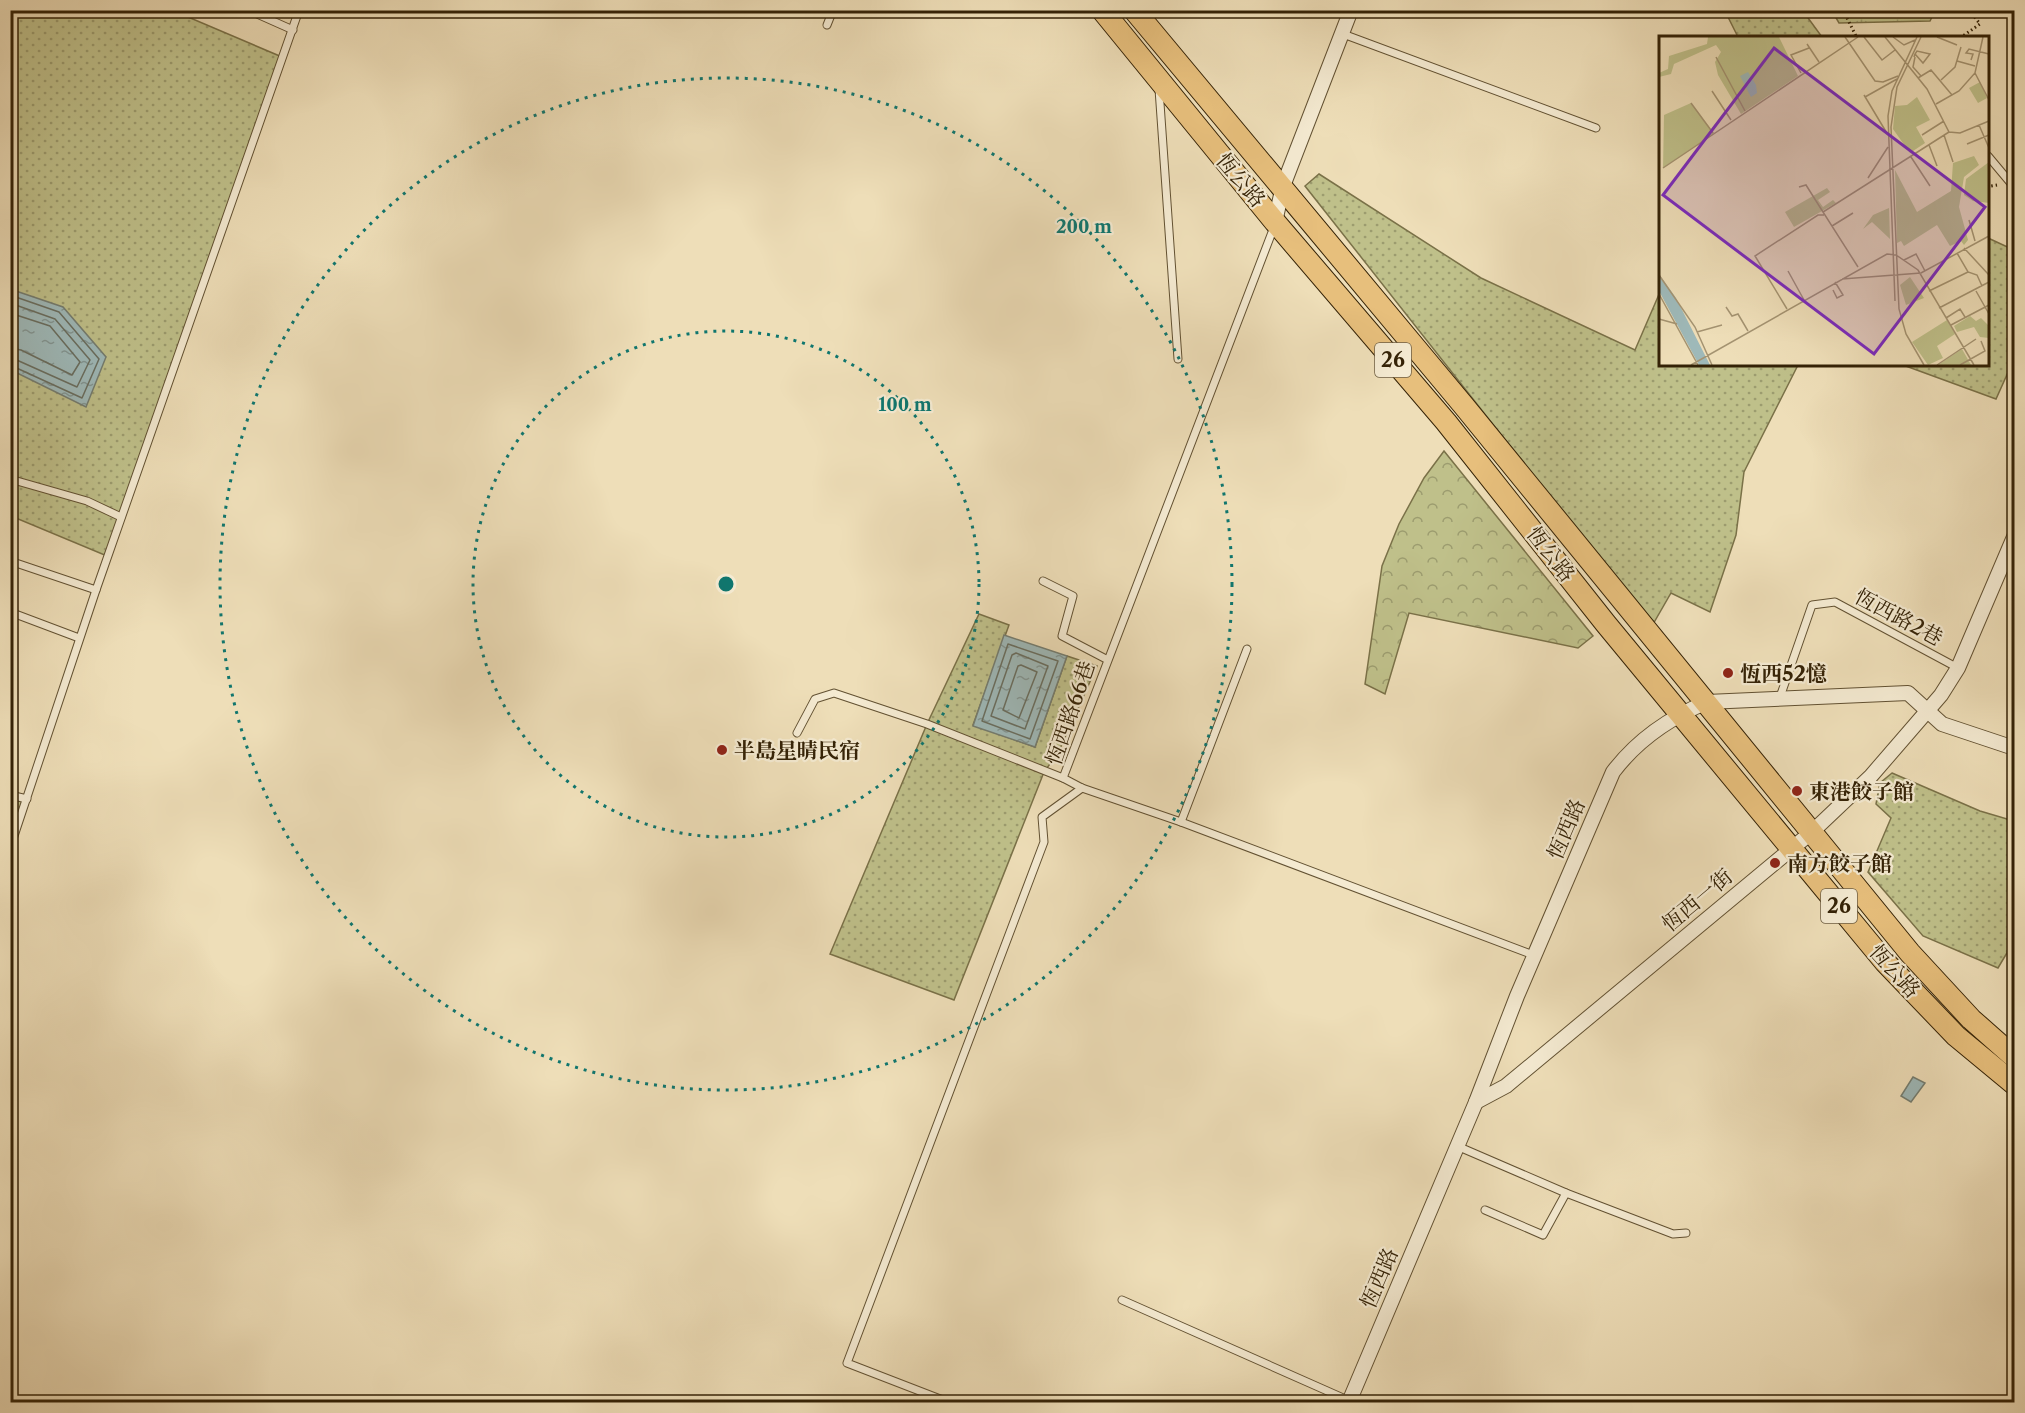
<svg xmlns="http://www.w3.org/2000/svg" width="2025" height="1413" viewBox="0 0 2025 1413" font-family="'Libre Caslon Text','Noto Serif TC',serif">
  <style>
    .grass { fill: url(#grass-dots); stroke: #7a7148; stroke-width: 1.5 }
    .forest { fill: url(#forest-crowns); stroke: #7a7148; stroke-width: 1.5 }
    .park { fill: url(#park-tufts); stroke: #7a7148; stroke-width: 1.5 }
    .water { fill: url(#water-ripples); stroke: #747d71; stroke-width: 1.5 }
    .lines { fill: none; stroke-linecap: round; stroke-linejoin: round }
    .shore { stroke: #696e60; stroke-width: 1.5 }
    .service-casing { stroke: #625132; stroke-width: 9 }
    .minor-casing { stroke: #625132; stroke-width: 16 }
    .primary-casing { stroke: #342206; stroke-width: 23 }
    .path { stroke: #342206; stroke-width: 3; stroke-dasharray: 1.5 3; stroke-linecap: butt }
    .service { stroke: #f4ead1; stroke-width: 7 }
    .minor { stroke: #f4ead1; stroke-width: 14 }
    .primary { stroke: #e7bf7c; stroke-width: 21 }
    .ring { fill: none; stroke: #0f766e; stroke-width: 3; stroke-dasharray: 3 6 }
    .poi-dot { fill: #8f2418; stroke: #f4ead1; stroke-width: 2 }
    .labels { text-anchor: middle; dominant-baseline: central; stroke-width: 4.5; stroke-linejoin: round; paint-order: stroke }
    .shield { fill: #f4ead1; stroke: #6e5e43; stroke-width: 1.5 }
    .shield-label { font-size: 20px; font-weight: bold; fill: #342206 }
    .street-label { font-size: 21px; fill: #342206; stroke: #f4ead1 }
    .poi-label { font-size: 21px; font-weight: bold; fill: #342206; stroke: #f4ead1; text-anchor: start }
    .inset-road { fill: none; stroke: #a49371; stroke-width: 1.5 }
    .view { fill: #7b2cbf; fill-opacity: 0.15; stroke: #7b2cbf; stroke-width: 3 }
    .inset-edge { fill: none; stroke: #342206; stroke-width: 3 }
    .centre { fill: #0f766e; stroke: #f4ead1; stroke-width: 3 }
    .ring-label { font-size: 18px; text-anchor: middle; font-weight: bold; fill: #0f766e; stroke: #f4ead1; stroke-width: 4.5; stroke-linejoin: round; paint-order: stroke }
  </style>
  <defs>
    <pattern id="grass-dots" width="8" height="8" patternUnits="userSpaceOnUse" patternTransform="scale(1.5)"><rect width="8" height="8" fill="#bfc08a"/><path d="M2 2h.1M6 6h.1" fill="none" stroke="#9c9c6f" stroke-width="1.8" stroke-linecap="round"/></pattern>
    <pattern id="forest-crowns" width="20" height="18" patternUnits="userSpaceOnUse" patternTransform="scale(1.5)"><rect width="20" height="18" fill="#bfc08a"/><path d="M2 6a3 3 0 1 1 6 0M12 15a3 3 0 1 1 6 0" fill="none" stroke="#9c9c6f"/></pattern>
    <pattern id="park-tufts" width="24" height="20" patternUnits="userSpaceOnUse" patternTransform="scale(1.5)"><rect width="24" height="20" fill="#bfc08a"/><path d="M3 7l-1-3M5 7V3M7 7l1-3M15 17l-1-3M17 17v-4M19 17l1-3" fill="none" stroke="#9c9c6f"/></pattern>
    <pattern id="water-ripples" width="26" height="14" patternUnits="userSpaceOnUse" patternTransform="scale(1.5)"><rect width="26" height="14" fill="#9eb9b9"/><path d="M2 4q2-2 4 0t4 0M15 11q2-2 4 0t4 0" fill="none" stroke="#829694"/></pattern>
  </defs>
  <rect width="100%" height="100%" fill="#eedeb8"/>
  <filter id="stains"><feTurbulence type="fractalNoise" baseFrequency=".00333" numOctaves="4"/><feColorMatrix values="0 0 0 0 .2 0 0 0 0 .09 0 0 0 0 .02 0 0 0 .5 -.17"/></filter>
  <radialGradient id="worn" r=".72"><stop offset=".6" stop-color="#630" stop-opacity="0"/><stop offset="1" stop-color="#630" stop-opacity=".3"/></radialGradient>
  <g class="grass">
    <path d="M10 11H174L282 57 107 556 11 516Z"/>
    <path d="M1725 11H1803L1822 37H1738Z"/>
    <path d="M1319 174 1481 278 1635 350 1660 292V364L1798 365 1744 472 1736 535 1710 612 1671 593 1652 626 1305 186Z"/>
    <path d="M1988 238 2014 250V359L1996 399 1903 365 1988 364Z"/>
    <path d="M979 614 1009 625 973 725 1035 747 1067 656 1097 666 1058 753 1044 772 954 1000 830 954 927 724Z"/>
    <path d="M1892 773 1980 811 2014 821V941L1998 968 1923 936 1868 872 1891 818 1876 804 1880 783Z"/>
    <path d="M11 795 27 799 11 848Z"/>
  </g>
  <path class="forest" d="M1444 451 1593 636 1578 648 1409 613 1385 694 1365 684 1382 566 1399 524 1424 478Z"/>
  <path class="park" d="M1832 11H1935L1930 21 1839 23Z"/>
  <g class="water">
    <path d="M10 289 63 307 106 357 86 407 11 370Z"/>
    <path d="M1004 635 1067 656 1035 747 973 726Z"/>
    <path d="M1913 1077 1925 1083 1911 1102 1901 1096Z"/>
  </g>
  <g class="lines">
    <g class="shore">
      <path d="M10 295 59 312 99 359 82 398 10 365"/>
      <path d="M10 303 55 319 90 360 77 387 10 357"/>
      <path d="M10 313 50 326 80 362 72 375 21 350 10 348"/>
      <path d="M1008 644 1058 661 1030 739 982 721Z"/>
      <path d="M1016 653 1048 666 1025 729 991 716 1012 655Z"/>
      <path d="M1021 665 1037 672 1019 718 1003 710 1018 666Z"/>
    </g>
    <defs>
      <g id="service">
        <path d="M248 10 293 30"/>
        <path d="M827 25 833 10"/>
        <path d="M1343 34 1596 128"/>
        <path d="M1159 89 1178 359"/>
        <path d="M1988 156 2014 187"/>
        <path d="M1274 227 1063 778 1082 788 1181 822 1536 956"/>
        <path d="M10 479 87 501 121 517"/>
        <path d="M10 561 96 590"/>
        <path d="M1043 581 1073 596 1062 636 1106 659"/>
        <path d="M10 612 79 638"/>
        <path d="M1780 697 1812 605 1835 602 1958 668"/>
        <path d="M797 733 815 699 834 693 927 724 1063 778"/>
        <path d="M10 795 27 799"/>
        <path d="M1181 822 1247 649"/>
        <path d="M10 848 96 590 299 10"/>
        <path d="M1457 1146 1566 1193 1543 1235 1485 1210"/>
        <path d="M1566 1193 1673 1234 1686 1233"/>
        <path d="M1122 1300 1350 1401"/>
        <path d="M948 1402 847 1363 1044 842 1042 817 1082 788"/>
      </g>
      <g id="minor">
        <path d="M1275 222 1283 186 1351 10"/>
        <path d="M1476 1102 1506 1086 1813 831 1871 776 1941 695 1958 668 2014 537"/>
        <path d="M1349 1402 1476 1102 1517 996 1613 772C1638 739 1669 718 1707 702L1908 693 1942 724 2014 748"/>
      </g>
      <g id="primary">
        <path d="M1102 10 1275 222 1446 422 1606 624 1885 962 1956 1036 2014 1084"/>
        <path d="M1134 10 1464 406 1910 953 1971 1019 2014 1057"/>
      </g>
    </defs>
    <use href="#service" class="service-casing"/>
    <use href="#minor" class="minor-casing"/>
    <use href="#primary" class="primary-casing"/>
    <g class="path">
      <path d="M1843 10 1857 38"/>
      <path d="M1960 38 1980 24 1969 10"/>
      <path d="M1988 183 1991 186 1997 185"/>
    </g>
    <use href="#service" class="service"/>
    <use href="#minor" class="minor"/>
    <use href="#primary" class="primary"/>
  </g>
  <g class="ring">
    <circle cx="726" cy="584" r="253"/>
    <circle cx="726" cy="584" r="506"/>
  </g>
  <g class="poi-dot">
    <circle cx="1728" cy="673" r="6"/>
    <circle cx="722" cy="750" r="6"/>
    <circle cx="1797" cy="791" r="6"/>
    <circle cx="1775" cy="863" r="6"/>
  </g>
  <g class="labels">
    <g class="shield">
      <rect x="1375" y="343" width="36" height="34" rx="4.5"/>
      <rect x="1821" y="889" width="36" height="34" rx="4.5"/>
    </g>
    <g class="shield-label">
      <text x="1393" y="360">26</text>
      <text x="1839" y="906">26</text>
    </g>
    <g class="street-label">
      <text transform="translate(1241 180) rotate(50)">恆公路</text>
      <text transform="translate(1551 554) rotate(52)">恆公路</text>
      <text transform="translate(1899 617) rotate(28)">恆西路2巷</text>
      <text transform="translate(1070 713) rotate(-71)">恆西路66巷</text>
      <text transform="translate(1566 829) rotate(-67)">恆西路</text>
      <text transform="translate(1697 900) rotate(-40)">恆西一街</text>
      <text transform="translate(1895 971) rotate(48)">恆公路</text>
      <text transform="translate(1379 1278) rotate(-67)">恆西路</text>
    </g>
    <g class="poi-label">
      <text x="1740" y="673">恆西52憶</text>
      <text x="734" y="750">半島星晴民宿</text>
      <text x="1809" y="791">東港餃子館</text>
      <text x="1787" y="863">南方餃子館</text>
    </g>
  </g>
  <g transform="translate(1659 36)">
    <rect width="330" height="330" fill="#eedeb8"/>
    <path d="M49 1H120L139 40 82 78 59 39 56 26 62 16 57 9 15 28 12 38 0 41V37L9 33 10 20 48 8ZM258 61 271 84 257 91 266 107 251 117 234 93 236 70 248 69ZM32 67 55 97 4 132 5 79ZM315 120 320 129 305 141 300 171 309 204 305 209 302 205 291 210 278 189 245 210 242 205 238 207 236 134 258 176 292 155 294 127ZM168 152 171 156 159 164 164 171 174 164 177 167 135 191 126 176ZM251 241 265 262 247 269 241 249ZM311 280 317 285 322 282 330 290V302L321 301 315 291 298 296 295 290ZM288 284 296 298 278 310 284 322 269 329 253 306ZM303 313 312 329H279Z" fill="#bfc08a"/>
    <path d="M230 172 231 203 213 186 204 193 214 179Z" fill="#bfc08a"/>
    <path d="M321 46 328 62 319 67 310 52ZM330 126V167L314 165 305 159 307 143Z" fill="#bfc08a"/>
    <path d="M89 36 97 49 98 57 92 61 81 40ZM0 238 17 262 51 329H40L0 255Z" fill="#9eb9b9"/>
    <path class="inset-road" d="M186 1 216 45 224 46 239 40M205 1 223 24 236 14M226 1 268 53 290 96 301 97 330 85M234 1 245 9 256 4M262 1 238 51 232 91 240 273 247 298 265 329M278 1 298 9M148 8 160 26M57 21 86 75M255 21 256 18 258 15 271 18 264 27 256 18M256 21 254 31 262 40M312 24 314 18 307 17 310 13 330 18M298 25 316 30M142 37 132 19 150 12M316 37 330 64M259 42 272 34 293 59M282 44 296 31 302 11M53 55 72 84M205 59 229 99M206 61 238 43M32 67 54 97M277 68 300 55 316 37 324 1M320 89 330 112M263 99 285 85M285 99 294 126M308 108 330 99M270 109 278 130M252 121 271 150M4 132 199 1M209 142 229 111M140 151 147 149 164 176M310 184 316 205M173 190 194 177M305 212 330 239M298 217 309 236 318 239 323 250M245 224 257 218 266 235M199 231 164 176 290 96M129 235 145 264M0 239 36 291 53 329M183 243 262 237 330 200M174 254 178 262 184 259 176 246M270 255 309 236M317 255 330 278M0 258 39 329M236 265 229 80 233 55 258 1M67 271 73 280 79 278 89 295M280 272 330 246M128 273 96 220 159 179H165M287 282 301 273 306 281M0 283 18 288M292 289 330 269M38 296 63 289M32 329 228 218 237 219 259 234 315 329M278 329 317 303M301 329 326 315 322 305"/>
    <path class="view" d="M115 12 326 171 215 318 4 159Z"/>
    <rect width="330" height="330" class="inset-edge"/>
  </g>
  <circle cx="726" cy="584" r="9" class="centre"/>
  <g class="ring-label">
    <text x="1084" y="233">200 m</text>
    <text x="905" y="411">100 m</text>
  </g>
  <rect width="2025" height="1413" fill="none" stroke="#eedeb8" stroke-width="36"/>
  <rect x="12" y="12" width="2001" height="1389" fill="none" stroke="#342206" stroke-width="3"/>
  <rect x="18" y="18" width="1989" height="1377" fill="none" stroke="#342206" stroke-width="1.5"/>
  <rect width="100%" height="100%" filter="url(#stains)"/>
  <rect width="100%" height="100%" fill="url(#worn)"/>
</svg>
